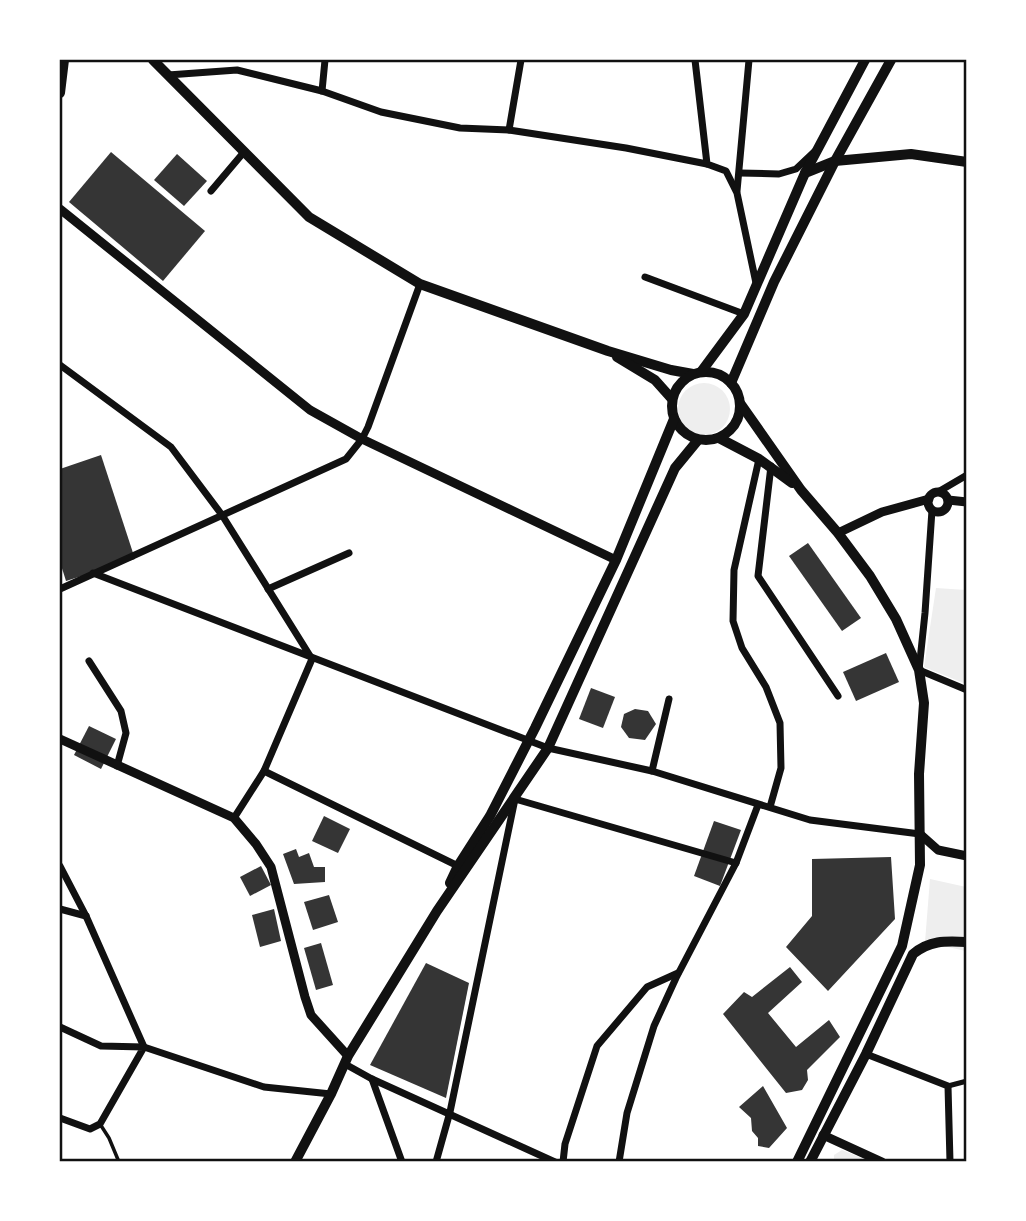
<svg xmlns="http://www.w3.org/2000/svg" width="1026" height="1221" viewBox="0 0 1026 1221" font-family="'Alegreya Sans',sans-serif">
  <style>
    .green { fill: #eee }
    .building { fill: #353535 }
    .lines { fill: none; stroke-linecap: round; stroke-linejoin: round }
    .service { stroke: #111; stroke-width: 3.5 }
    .pedestrian { stroke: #111; stroke-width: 5 }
    .minor { stroke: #111; stroke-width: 7 }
    .tertiary { stroke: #111; stroke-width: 9 }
    .secondary { stroke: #111; stroke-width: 10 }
    .primary { stroke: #111; stroke-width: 10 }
    .neatline { fill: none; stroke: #111; stroke-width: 2.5 }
  </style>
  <rect width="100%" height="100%" fill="#fff"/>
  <g class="green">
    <circle cx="704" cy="409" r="26"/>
    <path d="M936 588 966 590V684L924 667Z"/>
    <path d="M930 879 966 887V951L925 942Z"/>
    <path d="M842 1150 869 1161H834V1155Z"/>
  </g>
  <g class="building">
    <path d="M111 152 205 231 163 281 69 202Z"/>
    <path d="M177 154 207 181 184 206 154 180Z"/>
    <path d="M101 455 135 559 66 581 60 562V469Z"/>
    <path d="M808 543 861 618 842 631 789 556Z"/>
    <path d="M886 653 899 682 856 701 843 672Z"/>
    <path d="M591 688 615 697 603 728 579 719Z"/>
    <path d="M635 709 648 711 656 724 645 740 629 738 621 727 624 714Z"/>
    <path d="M89 726 116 739 101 769 74 755Z"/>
    <path d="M324 816 350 829 338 853 312 841Z"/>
    <path d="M714 821 741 830 720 886 694 876Z"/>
    <path d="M296 849 299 857 309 853 314 867H325V882L294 884 283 854Z"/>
    <path d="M891 857 895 919 828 991 786 947 812 916V859Z"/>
    <path d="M261 866 271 885 250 896 240 877Z"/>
    <path d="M329 895 338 922 313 930 304 902Z"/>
    <path d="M274 909 281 941 260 947 252 915Z"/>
    <path d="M321 943 333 985 316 990 304 948Z"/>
    <path d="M426 963 469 983 446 1098 370 1065Z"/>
    <path d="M790 967 802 982 768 1013 796 1047 829 1020 840 1037 807 1070 808 1080 802 1090 786 1093 723 1014 744 992 752 997Z"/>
    <path d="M763 1086 787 1128 769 1148 758 1146V1138L752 1131 751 1118 739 1107Z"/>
  </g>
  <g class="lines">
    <path class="service" d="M100 1124 109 1138 119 1162"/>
    <path class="pedestrian" d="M948 1086 967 1081"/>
    <g class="minor">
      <path d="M695 60 707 164 726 171 737 193 756 283"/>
      <path d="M168 75 237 70 322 91 381 112 460 128 509 130 626 148 707 164"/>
      <path d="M322 91 325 60"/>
      <path d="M509 130 521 60"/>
      <path d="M740 173 779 174 796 169 814 152"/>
      <path d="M211 191 244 152"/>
      <path d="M737 191 749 60"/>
      <path d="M645 277 744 314"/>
      <path d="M60 365 171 447 222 515 312 659 264 771 234 818"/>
      <path d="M759 459 734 570 733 621 742 648 766 687 780 723 781 768 770 807"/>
      <path d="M771 466 758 576 838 696"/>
      <path d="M938 492 967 475"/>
      <path d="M932 510 925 613 919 670 967 690"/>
      <path d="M93 573 548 748 652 771 810 820 920 834"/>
      <path d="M60 589 346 459 362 439 368 427 420 284"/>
      <path d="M268 589 349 553"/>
      <path d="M89 661 121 711 126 733 117 766"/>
      <path d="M264 771 458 866"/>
      <path d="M652 771 669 699"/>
      <path d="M60 866 86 916 144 1047 264 1087 331 1094"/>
      <path d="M60 909 86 916"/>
      <path d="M60 1027 101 1046 144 1047 100 1124 90 1129 60 1118"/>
      <path d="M866 1054 948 1086 950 1162"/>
      <path d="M345 1064 372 1079 555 1162"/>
      <path d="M372 1079 402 1162"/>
      <path d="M436 1162 450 1112 515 799 736 863"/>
      <path d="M563 1162 565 1144 597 1046 647 987 678 973"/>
      <path d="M619 1162 627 1113 654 1026 676 978 736 863 758 805"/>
    </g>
    <g class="tertiary">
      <path d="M60 209 310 410 362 439 616 560"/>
      <circle cx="938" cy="502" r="10"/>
      <path d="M948 500 967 502"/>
      <path d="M838 533 882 512 929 499"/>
      <path d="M60 739 234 818 256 844 271 867 305 997 311 1015 348 1056"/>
      <path d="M920 834 938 850 967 856"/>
      <path d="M823 1135 882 1162"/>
    </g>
    <g class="secondary">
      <path d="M153 60 309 217 420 284 608 351 671 370 693 374"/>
      <path d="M60 93 64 60"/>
      <path d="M805 173 835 161 911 154 967 162"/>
      <path d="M617 357 655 380 672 399"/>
      <circle cx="706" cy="406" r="34"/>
      <path d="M701 372 744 314 805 173 865 60"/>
      <path d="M731 383 774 282 835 161 891 60"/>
      <path d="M740 403 801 490 838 533 870 576 896 619 919 670 924 703 919 774 920 865 902 946 797 1162"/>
      <path d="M719 438 759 459 792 483"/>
      <path d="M810 1162 866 1054 913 954C930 940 945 941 967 942"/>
    </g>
    <g class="primary">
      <path d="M450 883 458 866 490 816 535 728 616 560 674 419"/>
      <path d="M295 1162 331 1094 348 1056 437 911 548 748 675 468 698 440"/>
    </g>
  </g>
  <rect width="1026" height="1221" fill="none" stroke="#ffffff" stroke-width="122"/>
  <rect x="61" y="61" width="904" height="1099" class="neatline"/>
</svg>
